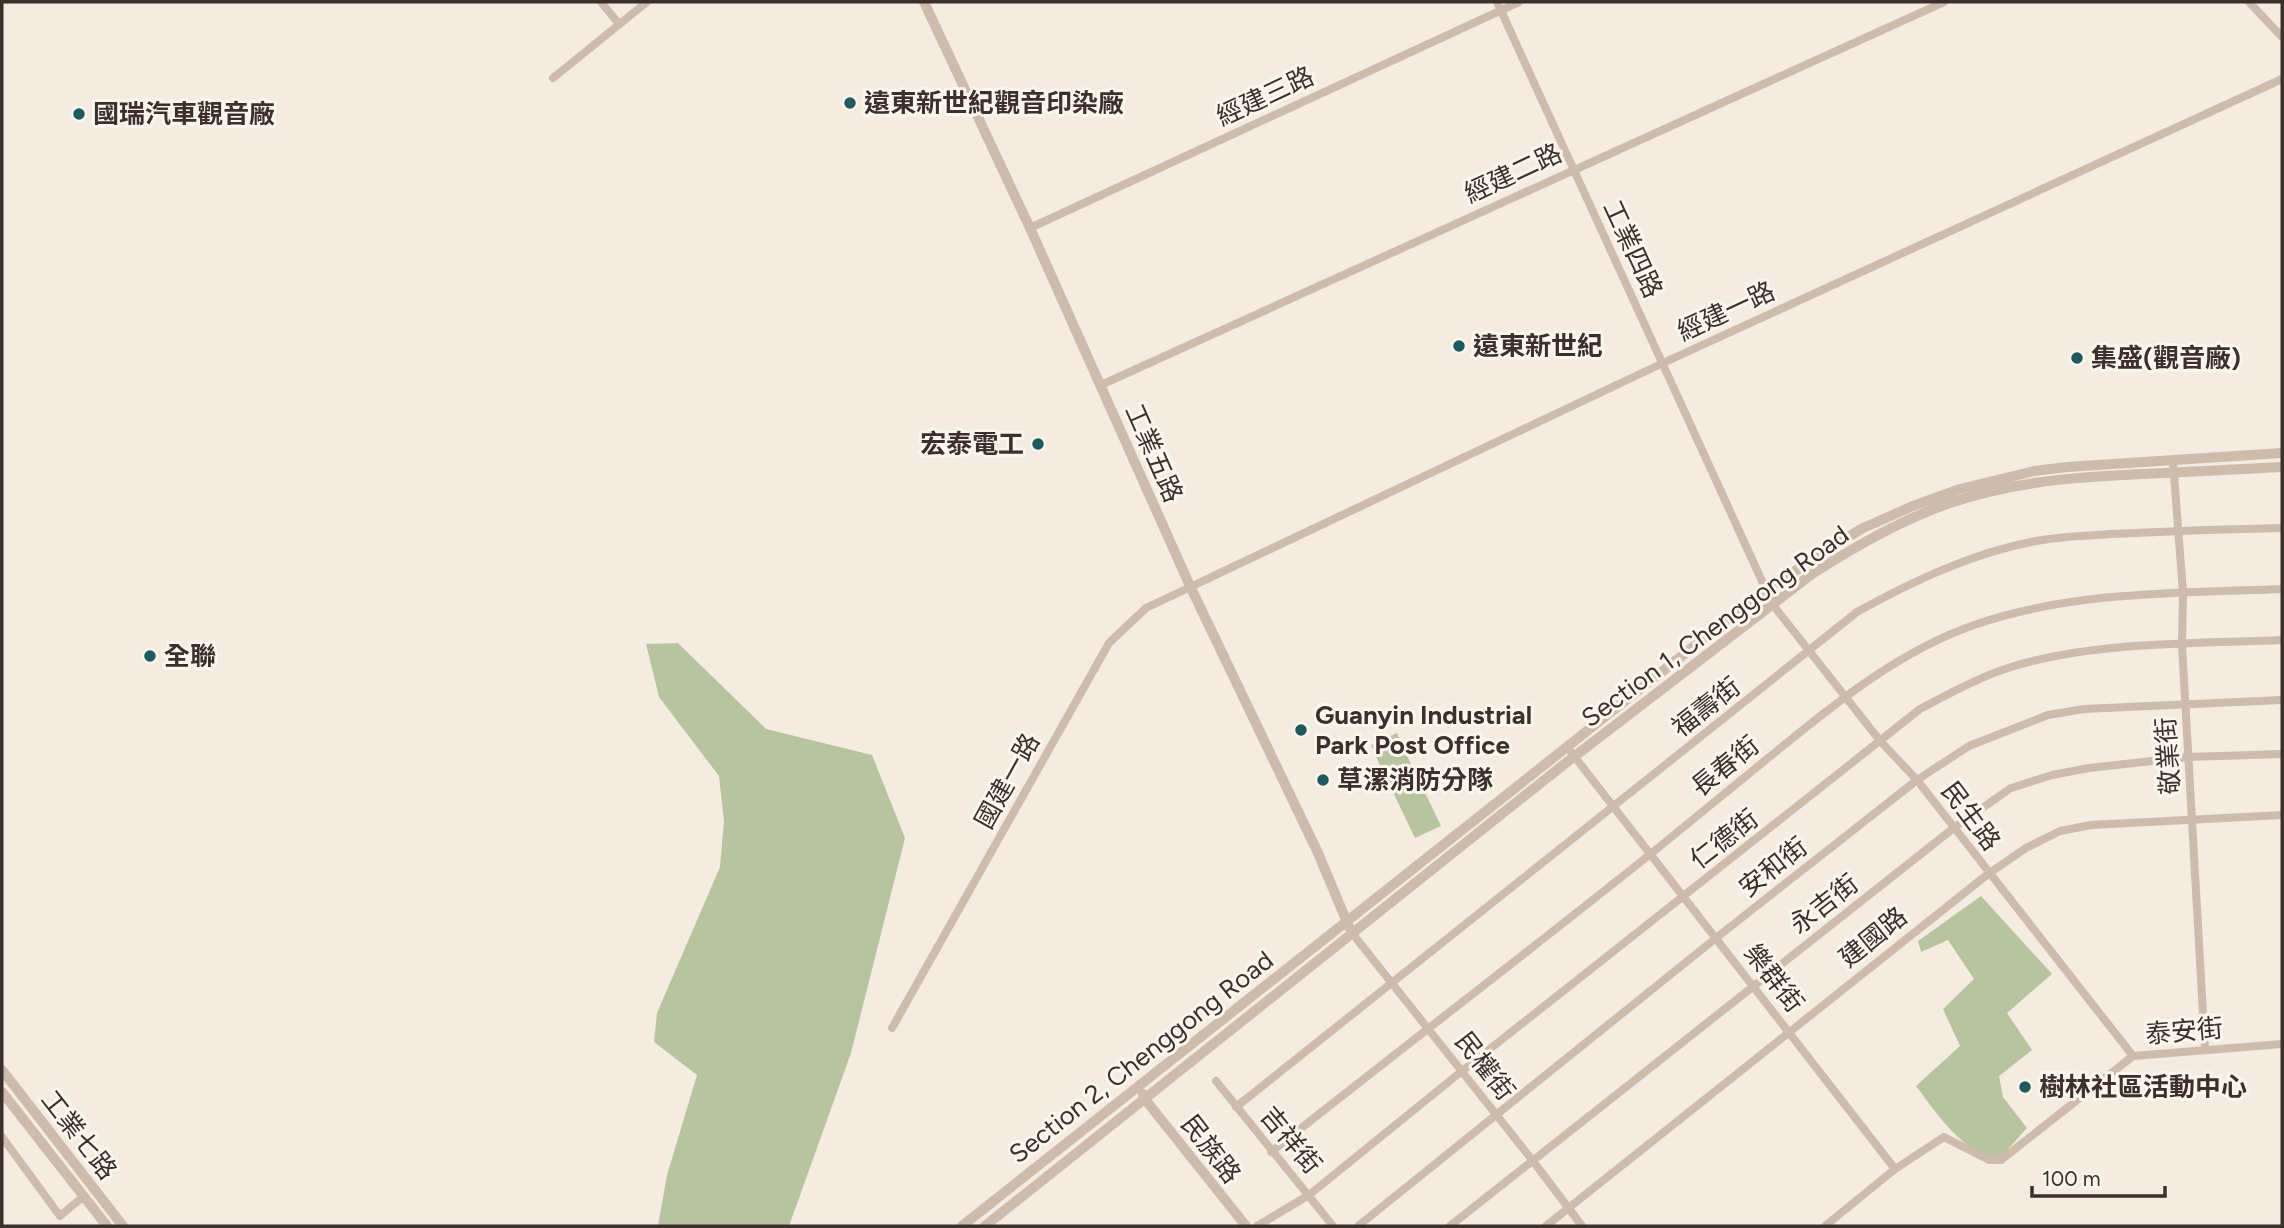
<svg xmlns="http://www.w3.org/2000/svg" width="2284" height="1228" viewBox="0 0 2284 1228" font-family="Figtree,'Noto Sans TC',sans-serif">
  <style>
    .green { fill: #b8c4a0 }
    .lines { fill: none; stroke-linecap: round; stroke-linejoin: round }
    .minor { stroke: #cdbbac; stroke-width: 8 }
    .tertiary { stroke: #cdbbac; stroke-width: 10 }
    .poi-dot { fill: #1f5a5e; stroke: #fbf5ee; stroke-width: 2.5 }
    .labels { text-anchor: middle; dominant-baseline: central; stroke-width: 6; stroke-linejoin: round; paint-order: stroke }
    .street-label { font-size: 26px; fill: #3b302b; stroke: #fbf5ee }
    .poi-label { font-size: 26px; font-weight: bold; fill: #3b302b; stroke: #fbf5ee; text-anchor: start }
  </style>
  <rect width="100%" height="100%" fill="#f4ebe1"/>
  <g class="green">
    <path d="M678 643 766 729 872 755 905 838 851 1053 789 1226H658L667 1175 697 1075 654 1042 657 1013 720 867 724 821 719 776 659 697 646 644Z"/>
    <path d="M1397 733 1417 778 1391 790 1371 745Z"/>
    <path d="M1419 780 1441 826 1415 838 1393 792Z"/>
    <path d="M1981 896 2052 974 2007 1013 2032 1050 1999 1076 2003 1097 2027 1128 2001 1157C1966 1159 1935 1111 1916 1086L1960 1046 1943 1009 1974 979 1948 940 1921 952 1918 941Z"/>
  </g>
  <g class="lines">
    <g class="minor">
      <path d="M601 2 619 24"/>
      <path d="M1497 2 1773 605 1881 742 1917 780 2133 1056"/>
      <path d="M2249 2 2282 37"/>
      <path d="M553 78 647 2"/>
      <path d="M1030 228 1519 2"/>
      <path d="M1101 385 1944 2"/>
      <path d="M2173 461 2183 593 2182 645 2205 1049"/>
      <path d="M1567 747 1895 1169"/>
      <path d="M1352 933 1533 1161 1582 1226"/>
      <path d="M892 1028 1109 643 1146 608 1663 363 2282 79"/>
      <path d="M1216 1081 1333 1226"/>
      <path d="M1236 1107 1857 612C1913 581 1972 553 2036 541 2060 536 2086 536 2111 534 2168 531 2225 529 2282 528"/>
      <path d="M2 1137 60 1216 84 1196"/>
      <path d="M1271 1152C1398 1051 1527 953 1653 852 1695 818 1736 784 1778 750 1838 701 1900 651 1974 625 2072 591 2179 593 2282 589"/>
      <path d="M1257 1226 1309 1195 1462 1071 1920 709C1947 695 1973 680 2002 670 2084 641 2195 644 2282 640"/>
      <path d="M1358 1226 1716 938 1917 780 1969 746 2048 715 2084 709 2282 700"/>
      <path d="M1450 1226 1955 827 2011 788 2052 775 2089 768 2188 757 2282 754"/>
      <path d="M1546 1226 1988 874 2026 848 2060 831 2091 825 2282 815"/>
      <path d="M1825 1226 1895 1169 1944 1137 1989 1160H2001L2133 1056 2282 1044"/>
    </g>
    <g class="tertiary">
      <path d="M924 2 1030 228 1190 586 1318 853 1349 927"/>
      <path d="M2 1070 123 1226"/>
      <path d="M2 1092 107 1226"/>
      <path d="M1143 1094 1144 1098 1246 1226"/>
      <path d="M962 1226 1765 590 1861 529 1913 506 1960 489 2034 471 2067 467 2282 453"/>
      <path d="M985 1226 1562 766 1812 574C1856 546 1901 520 1950 503 2020 479 2092 476 2165 473 2204 471 2243 469 2282 467"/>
    </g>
  </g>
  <g class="poi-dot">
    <circle cx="850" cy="103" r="7"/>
    <circle cx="79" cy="114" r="7"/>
    <circle cx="1459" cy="346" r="7"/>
    <circle cx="2077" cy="358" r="7"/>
    <circle cx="1038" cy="444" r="7"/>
    <circle cx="150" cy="656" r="7"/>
    <circle cx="1301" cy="730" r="7"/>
    <circle cx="1323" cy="780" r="7"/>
    <circle cx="2025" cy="1087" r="7"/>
  </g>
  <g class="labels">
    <g class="street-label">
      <text transform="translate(1265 96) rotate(-25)">經建三路</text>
      <text transform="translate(1513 173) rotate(-25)">經建二路</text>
      <text transform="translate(1633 249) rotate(65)">工業四路</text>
      <text transform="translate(1726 311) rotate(-25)">經建一路</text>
      <text transform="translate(1154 453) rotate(66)">工業五路</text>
      <text transform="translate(1715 626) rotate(-36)">Section 1, Chenggong Road</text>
      <text transform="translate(1706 707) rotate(-38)">福壽街</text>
      <text transform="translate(2168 756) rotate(-94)">敬業街</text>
      <text transform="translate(1725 766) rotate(-39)">長春街</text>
      <text transform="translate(1007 781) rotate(-61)">國建一路</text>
      <text transform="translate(1971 816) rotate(53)">民生路</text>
      <text transform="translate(1724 839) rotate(-38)">仁德街</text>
      <text transform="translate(1773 867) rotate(-38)">安和街</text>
      <text transform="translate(1824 904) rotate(-38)">永吉街</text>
      <text transform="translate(1873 937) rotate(-39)">建國路</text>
      <text transform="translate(1774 978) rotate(52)">樂群街</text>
      <text transform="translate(2184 1031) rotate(-5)">泰安街</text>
      <text transform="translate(1141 1057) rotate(-38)">Section 2, Chenggong Road</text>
      <text transform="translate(1485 1066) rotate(52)">民權街</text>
      <text transform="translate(79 1135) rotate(52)">工業七路</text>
      <text transform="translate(1291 1140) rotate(50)">吉祥街</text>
      <text transform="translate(1211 1149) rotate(52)">民族路</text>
    </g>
    <g class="poi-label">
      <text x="864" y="103">遠東新世紀觀音印染廠</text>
      <text x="93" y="114">國瑞汽車觀音廠</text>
      <text x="1473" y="346">遠東新世紀</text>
      <text x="2091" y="358">集盛(觀音廠)</text>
      <text x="1024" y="444" text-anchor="end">宏泰電工</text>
      <text x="164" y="656">全聯</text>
      <text x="1315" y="715">Guanyin Industrial<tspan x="1315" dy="30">Park Post Office</tspan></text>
      <text x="1337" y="780">草漯消防分隊</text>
      <text x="2039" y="1087">樹林社區活動中心</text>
    </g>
  </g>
  <rect width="2284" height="1228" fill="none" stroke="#3b302b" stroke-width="7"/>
  <path d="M2032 1186v10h133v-10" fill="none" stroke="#3b302b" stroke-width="3.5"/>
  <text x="2042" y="1186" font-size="21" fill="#3b302b" stroke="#fbf5ee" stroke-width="5" paint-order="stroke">100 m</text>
</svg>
